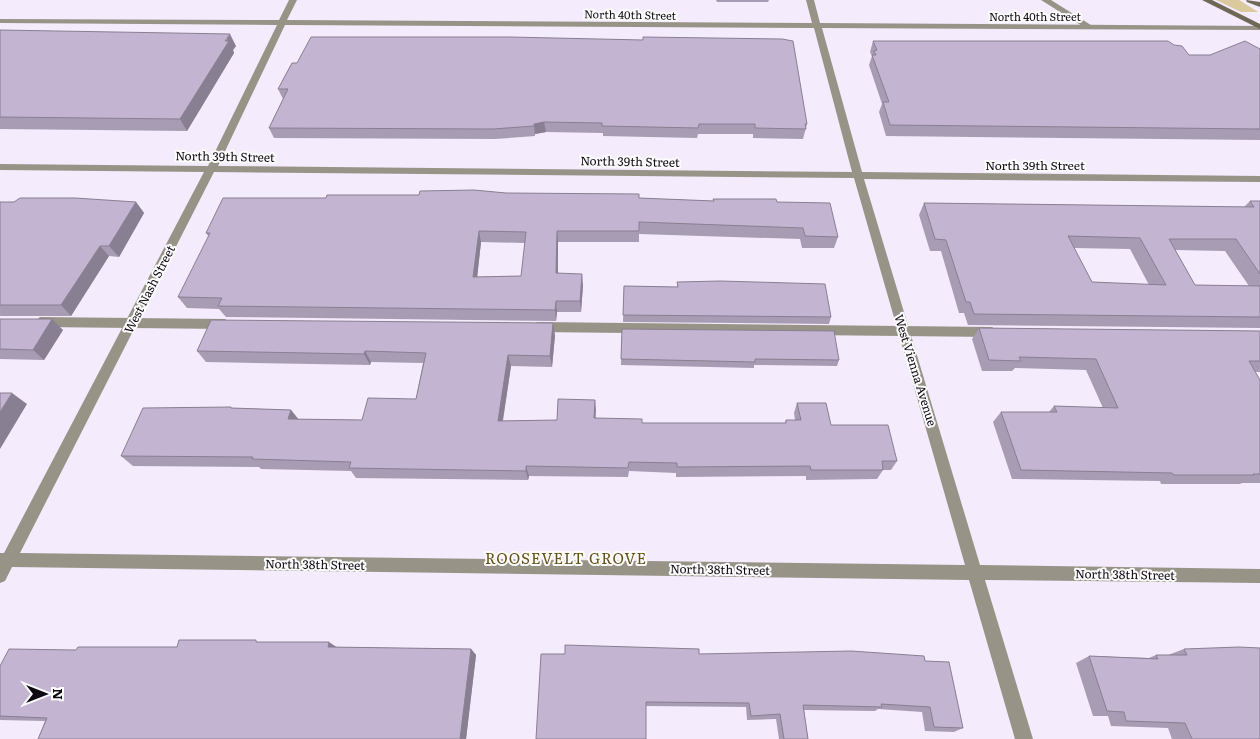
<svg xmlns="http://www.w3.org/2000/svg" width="1260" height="739" viewBox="0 0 1260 739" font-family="Literata,serif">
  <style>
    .green { fill: #d9c99d }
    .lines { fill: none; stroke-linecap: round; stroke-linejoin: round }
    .lane { fill: #989387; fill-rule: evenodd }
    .street { fill: #989387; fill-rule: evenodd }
    .secondary { fill: #6f6856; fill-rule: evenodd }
    .wall { fill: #a89cb4; fill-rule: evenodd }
    .shaded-wall { fill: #887f92 }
    .building { fill: #c3b5d1; stroke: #887f92; fill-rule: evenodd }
    .labels { text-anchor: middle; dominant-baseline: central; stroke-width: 4; stroke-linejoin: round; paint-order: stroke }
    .far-street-label { font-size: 11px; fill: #0f0913; stroke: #fcfcfc }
    .street-label { font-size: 12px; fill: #0f0913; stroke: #fcfcfc }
    .quarter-label { font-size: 15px; letter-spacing: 1px; fill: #645014; stroke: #fcfcfc }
  </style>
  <rect width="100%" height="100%" fill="#f4ebfd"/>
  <path class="green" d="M1216 0H1239L1258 12H1241Z"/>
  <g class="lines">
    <g class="lane">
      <path d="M1041 0H1051L1094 27 1087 29Z"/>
      <path d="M40 317 225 319 231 324 225 329 40 327 34 322Z"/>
      <path d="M537 322 992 327 998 332 992 337 537 332 531 327Z"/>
    </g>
    <path class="street" d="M289 0H297L287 20 812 23 806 0H814L820 23 1260 26V30L822 28 862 172 1260 176V182L864 179 980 565 1260 569V583L985 580 1033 739H1015L969 580 12 567 5 581 0 583V553H4L204 172 0 170V164L208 166 277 25 0 23V19L279 20ZM285 25 814 28 852 172 218 166ZM214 172 854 178 965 565 20 553Z"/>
    <g class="secondary">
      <path d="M1202 0H1212L1260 24V29Z"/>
      <path d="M1246 0 1260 2V7L1247 2Z"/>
    </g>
  </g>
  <g class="wall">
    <path d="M716 0H769L768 2H717Z"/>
    <path d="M0 30 236 46 233 50 234 53 187 131 0 129Z"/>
    <path d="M873 41 1189 55H1210L1260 49V140L886 136 879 112 882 104 869 65 872 56 870 52Z"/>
    <path d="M292 63 807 124 803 139 753 138V134H698L697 138 603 136V133L546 132 535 134V136L495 139 274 138 269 128 283 99 278 89Z"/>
    <path d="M506 193 713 201V199L777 202 838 237 834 248H802L800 239 639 234V242H558V273L583 285 581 312H557L556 321 226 317 219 309 187 308 178 297 209 237 206 233 326 198 419 195ZM481 242 525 243 521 276 477 277Z"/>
    <path d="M1250 201H1260V328L968 325 964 313H959L941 251H930L919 215 924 203 1244 207ZM1074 248 1130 249 1149 285 1092 282ZM1175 250 1225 251 1249 286 1195 285Z"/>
    <path d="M0 202H136L144 213 119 257 109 256 71 316H0Z"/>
    <path d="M677 282 831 317 829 324 623 322 624 286 677 287Z"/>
    <path d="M0 319 63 330 44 360 0 359Z"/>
    <path d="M979 328 1260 331V372H1255L1260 380V483H1242L1240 484H1161L1160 481 1012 479 993 422 1001 412H1049L1054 406 1103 408 1086 370 1015 368 1012 371H982L972 339Z"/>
    <path d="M622 329 839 360 837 366 754 365V368L621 365Z"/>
    <path d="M555 335 552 367 511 366 503 421 557 420 595 400V418L642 423H785L786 420H795L794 413 797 403 831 425 897 461 891 470H883L877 479 806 480V476L676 477V473L629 471 628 477 529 476 528 480 356 478 351 471 261 469 259 467 133 466 121 456 233 408 291 410 298 419 362 420 416 399 423 363 371 362 370 365 206 362 197 351Z"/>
    <path d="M260 642 337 647 471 649 476 655 466 739H38L45 721 0 720V666L76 650 177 647Z"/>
    <path d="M1184 649 1260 739H1172L1168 728 1111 726 1108 716H1093L1076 663 1089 656 1149 658 1156 655H1168Z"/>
    <path d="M699 654 925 661 963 728 954 732 925 731 922 712 878 709 875 711 804 710 808 739H779L776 719 747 720 746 707 646 706 536 739Z"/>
  </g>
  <g class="shaded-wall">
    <path d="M230 34 236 46 233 50 234 53 187 131 180 119Z"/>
    <path d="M544 122 546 132 535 134V136L534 124Z"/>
    <path d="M136 202 144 213 119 257 109 246Z"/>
    <path d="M479 231 481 242 476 288 473 277Z"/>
    <path d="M557 231 558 242V285L556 273Z"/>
    <path d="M100 246 109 256 71 316 61 305Z"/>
    <path d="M582 274 583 285 581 312 580 301Z"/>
    <path d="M556 301 557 312 556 321 555 310Z"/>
    <path d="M52 319 63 330 44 360 33 350Z"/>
    <path d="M553 323 555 335 552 367 550 356Z"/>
    <path d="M365 351 371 362 370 365 364 354Z"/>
    <path d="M508 355 511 366 501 431 498 421Z"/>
    <path d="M12 393 27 404 0 449V412Z"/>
    <path d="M595 400 596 410 595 428 594 418Z"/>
    <path d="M291 410 299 420 288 419Z"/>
    <path d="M526 466 529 476 528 480 526 471Z"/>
    <path d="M329 642 338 648 328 647Z"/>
    <path d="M471 649 476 655 466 739H460Z"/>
  </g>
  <g class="building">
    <path d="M0 30 230 34 225 41H229L180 119 0 117Z"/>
    <path d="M311 37H510L643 40V37L782 39 793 41 807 124H805L806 129 755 128V124H699L698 128 602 126V123L544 122 534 124V126L493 129 269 128 288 89H278L292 63H297Z"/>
    <path d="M873 41H1168L1174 45 1182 46 1189 55H1210L1245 41 1260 49V129L890 125 883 102H889L872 55H876L874 51 877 50Z"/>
    <path d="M474 190 506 193 639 194V198L714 201 713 199H776L777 202 830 203 838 237 805 236 803 228 639 222V231H557L556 273 582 274 580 301H556L555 310 218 306 222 298 178 297 210 233H206L223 198H326L327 195H419L420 191ZM479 231 526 232 521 276 473 277Z"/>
    <path d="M20 198H75L136 202 109 246H100L61 305H0V202H14Z"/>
    <path d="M1250 201H1260V274L1236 239H1169L1195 285 1260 286V317L974 314 970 302H966L946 240 935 239 924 203 1254 207ZM1068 236 1140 238 1166 285 1092 282Z"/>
    <path d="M720 281 825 284 831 317 623 315 624 286 678 287 677 282Z"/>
    <path d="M0 319H52L33 350 0 349Z"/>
    <path d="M211 320 553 323 550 356 508 355 498 421 557 420 558 399 595 400 594 418 642 419V423H786V420H801L797 403H826L831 425H888L897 461H882L883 470H811L810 466 677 467V463L629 462 628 468 526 466V471L349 468 351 462 252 459 253 457 121 456 143 408 231 407V408L291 410 288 419 362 420 368 398 416 399 426 353 365 351 364 354 197 351Z"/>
    <path d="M979 328 1260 331V361H1249L1260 380V474H1253L1254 475H1174L1172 473 1021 470 1001 412H1057L1054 406 1118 408 1096 359 1019 357 1021 361 989 360Z"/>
    <path d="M622 329 834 331 839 360 755 359V362L621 359Z"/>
    <path d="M0 393H12L0 412Z"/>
    <path d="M179 640H256V642H329L328 647 471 649 460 739H38L47 718 0 716V666L9 649 76 650 78 647H177Z"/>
    <path d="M565 645 699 649V654L851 651 924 656 925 661 949 662 963 728 934 727 930 707 881 704 882 707 803 705 808 739H784L780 714 751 716 749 703 646 702V739H536L541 654H565Z"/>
    <path d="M1239 647 1260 648V739H1192L1185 723 1126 721 1124 712 1107 711 1089 656 1158 659 1156 655H1187L1184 649Z"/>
  </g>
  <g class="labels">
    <g class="far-street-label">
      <text transform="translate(630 14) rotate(1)">North 40th Street</text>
      <text x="1035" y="16">North 40th Street</text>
    </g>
    <g class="street-label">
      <text transform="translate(225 156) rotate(1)">North 39th Street</text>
      <text transform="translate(630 161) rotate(1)">North 39th Street</text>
      <text x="1035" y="165">North 39th Street</text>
      <text transform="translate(149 289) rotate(-63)">West Nash Street</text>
      <text transform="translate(916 370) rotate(73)">West Vienna Avenue</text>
      <text transform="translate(315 564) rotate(1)">North 38th Street</text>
      <text transform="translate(720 569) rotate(1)">North 38th Street</text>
      <text transform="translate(1125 574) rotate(1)">North 38th Street</text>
    </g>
    <g class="quarter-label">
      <text x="566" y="557">ROOSEVELT GROVE</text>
    </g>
  </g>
  <g transform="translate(45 694) rotate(90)" stroke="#fcfcfc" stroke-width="4" paint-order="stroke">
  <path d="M0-4L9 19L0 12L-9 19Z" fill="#0f0913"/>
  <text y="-8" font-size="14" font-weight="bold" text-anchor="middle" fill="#0f0913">N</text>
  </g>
</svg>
